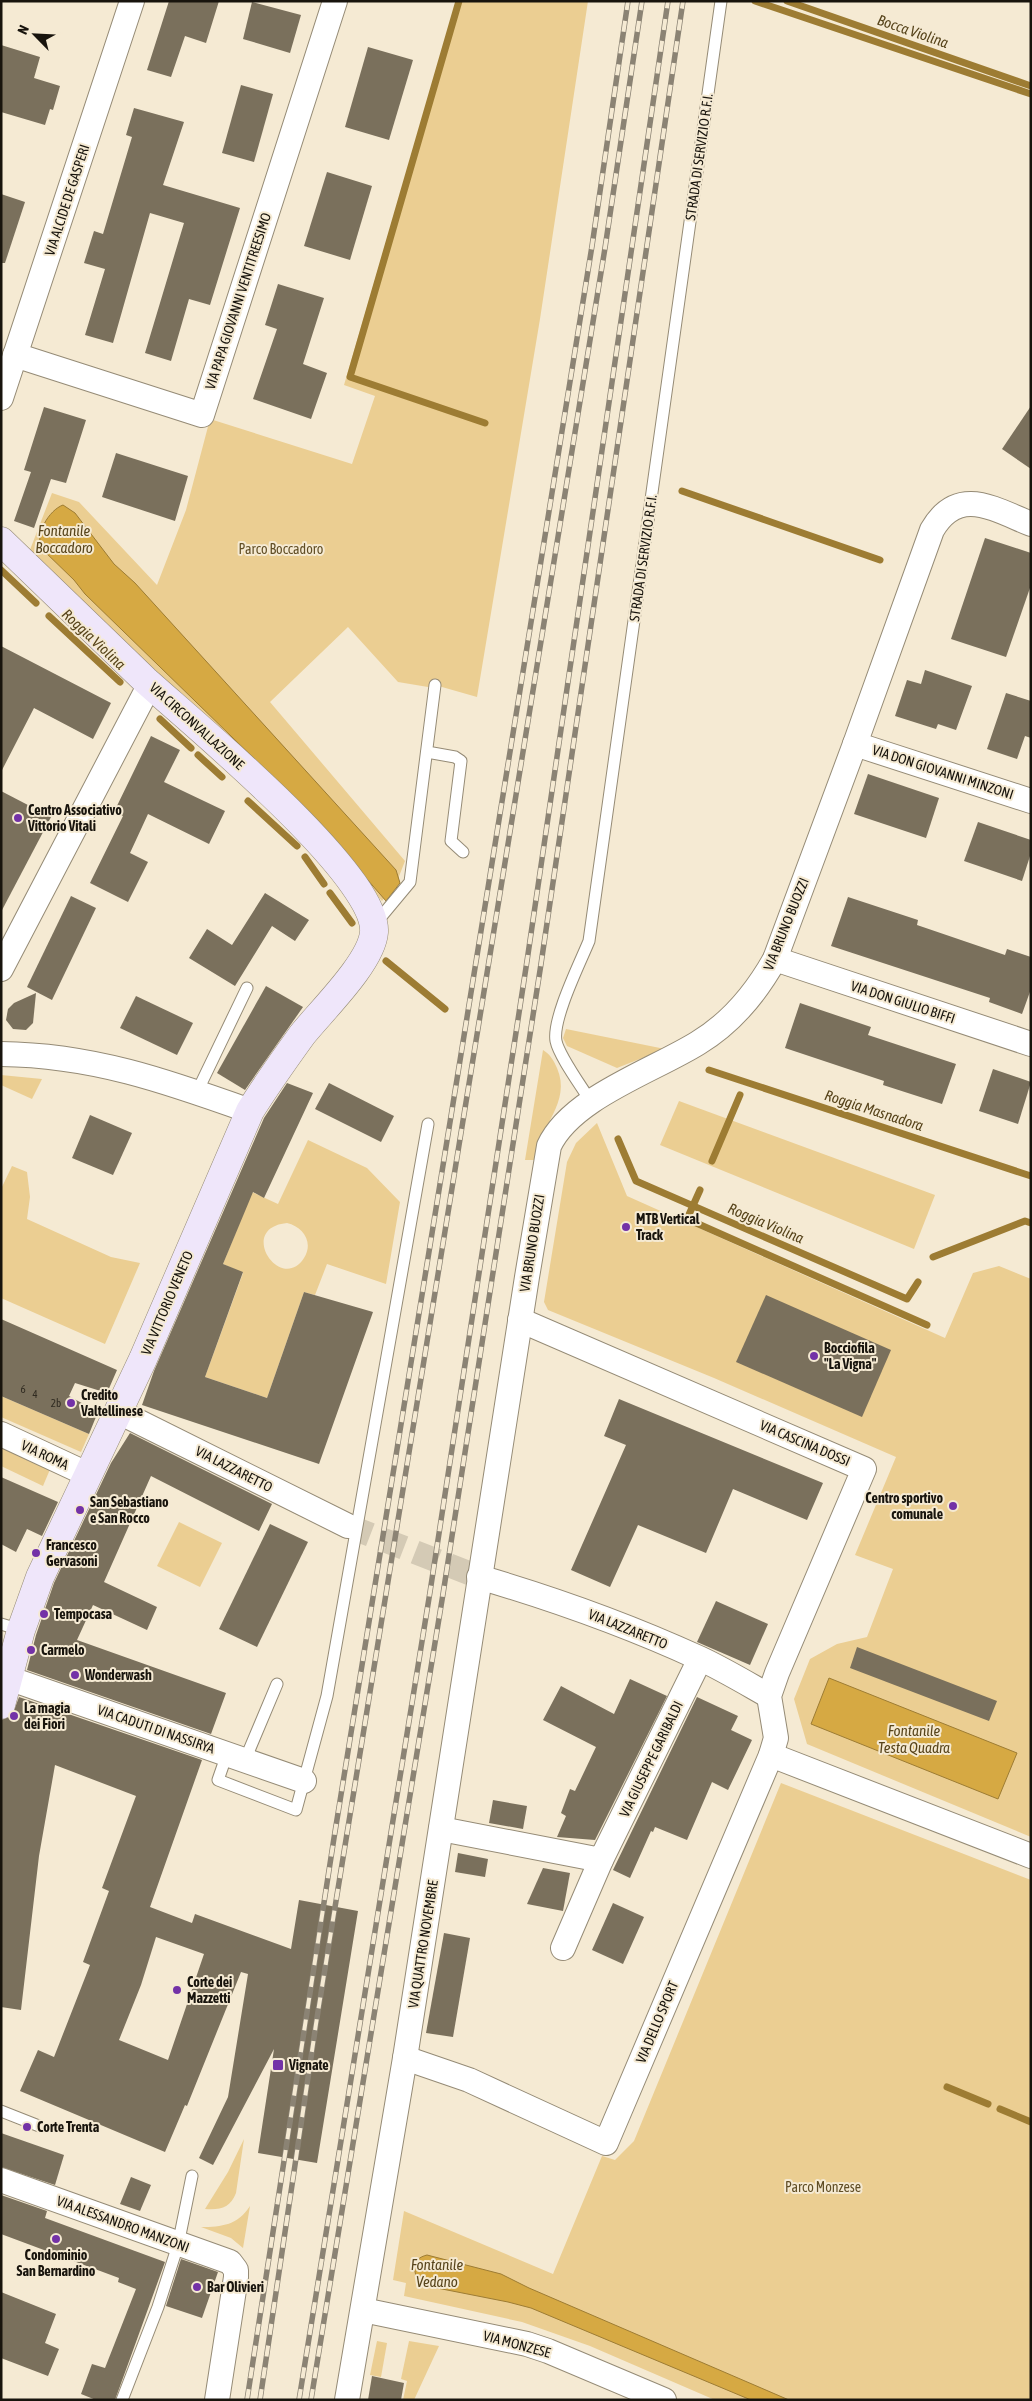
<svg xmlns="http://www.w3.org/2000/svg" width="1032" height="2401" viewBox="0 0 1032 2401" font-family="'Asap Condensed',sans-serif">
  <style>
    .green { fill: #ebce92; fill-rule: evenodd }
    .water { fill: #d6a943; stroke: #9d7c33 }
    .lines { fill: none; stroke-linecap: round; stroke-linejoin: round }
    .stream { stroke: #9d7c33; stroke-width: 7 }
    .building { fill: #7a705c; fill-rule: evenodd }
    .street-tunnel { stroke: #d4cab5; stroke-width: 24; stroke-dasharray: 24 12; stroke-linecap: butt }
    .lane-casing { stroke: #958b76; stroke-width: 13 }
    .street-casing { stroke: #958b76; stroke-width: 26 }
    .secondary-casing { stroke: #958b76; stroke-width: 29 }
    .lane { stroke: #fff; stroke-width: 11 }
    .street { stroke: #fff; stroke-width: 24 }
    .secondary { stroke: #efe6fa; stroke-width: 28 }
    .rail-casing { stroke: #8b8374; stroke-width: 5.5 }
    .rail { stroke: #f5ead3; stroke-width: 4; stroke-dasharray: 11; stroke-linecap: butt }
    .poi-dot { fill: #7332a7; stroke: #f5ead3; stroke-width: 2 }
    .labels { text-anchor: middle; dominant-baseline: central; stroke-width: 4; stroke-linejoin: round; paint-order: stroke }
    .number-label { font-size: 11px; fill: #302b21 }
    .street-label { font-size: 14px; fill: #18140d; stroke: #f5ead3 }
    .park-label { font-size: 14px; fill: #614e25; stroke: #f5ead3 }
    .poi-label { font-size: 14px; font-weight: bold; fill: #18140d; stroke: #f5ead3; text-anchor: start }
    .water-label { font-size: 15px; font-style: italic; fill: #57441b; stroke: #f5ead3 }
  </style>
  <rect width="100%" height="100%" fill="#f5ead3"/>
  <g class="green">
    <path d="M457 1H588L540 319 477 697 435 685 428 687 398 682 348 627 270 702 405 861 396 884 382 901 304 811 28 555 52 493 79 502 157 585 186 510 210 419 352 464 375 396 344 385Z"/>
    <path d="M566 1029 665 1049 617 1068 567 1046 563 1038Z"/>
    <path d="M543 1050C550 1054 554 1061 557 1068 572 1103 539 1126 534 1160H525Z"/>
    <path d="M1 1075 42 1079 32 1099 1 1085Z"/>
    <path d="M679 1101 935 1195 914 1249 660 1145Z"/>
    <path d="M597 1123 627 1196 945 1338 973 1273 999 1266 1031 1279V1837L807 1744 794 1699 810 1659 837 1644 867 1637 893 1569 855 1555 896 1457 714 1378 548 1310 544 1302 567 1162 576 1143Z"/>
    <path d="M308 1140 367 1168 400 1202 386 1284 327 1264 315 1295 304 1292 267 1398 205 1377 243 1273 223 1264 252 1192 278 1204ZM287 1223C303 1227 314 1242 304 1258 281 1294 236 1228 287 1223Z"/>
    <path d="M12 1166 27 1172 30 1197 27 1219 111 1257 140 1263 105 1344 1 1298V1189Z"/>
    <path d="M1 1396 89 1434 81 1452 1 1417Z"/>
    <path d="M1 1443 51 1467 43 1486 1 1466Z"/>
    <path d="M179 1522 222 1543 200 1587 157 1566Z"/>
    <path d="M781 1783 1031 1880V2400H715L590 2346 522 2322 404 2296 406 2283 393 2280 404 2211 553 2274 602 2156 615 2160 634 2141Z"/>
    <path d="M244 2139 236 2193C230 2208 221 2210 205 2209L228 2172Z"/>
    <path d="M250 2206 243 2248 231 2238 201 2227C222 2227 238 2225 250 2206Z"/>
    <path d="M377 2341 387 2343 381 2377 370 2375Z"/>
    <path d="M409 2341 439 2346 414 2400H403L407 2381 401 2379Z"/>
  </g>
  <g class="water">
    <path d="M63 505 75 513 114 564 135 583 396 870 400 883 386 901 306 809 85 594 74 580 42 549C34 535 49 510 63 505Z"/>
    <path d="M829 1678 1017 1753 998 1799 811 1724Z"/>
    <path d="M427 2255 501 2274 529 2288 789 2400H751L531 2308 508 2302 432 2287 416 2276C413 2265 415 2258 427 2255Z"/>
  </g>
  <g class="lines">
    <g class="stream">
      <path d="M459 1 350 377 485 423"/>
      <path d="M755 1 1031 94"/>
      <path d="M787 1 1031 86"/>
      <path d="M682 491 880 560"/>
      <path d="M1 570 36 603"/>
      <path d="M49 616 120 682"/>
      <path d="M160 719 191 748"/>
      <path d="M198 755 222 777"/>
      <path d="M248 801 297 846"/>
      <path d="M305 857 324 884"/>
      <path d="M330 893 352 923"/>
      <path d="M386 961 445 1009"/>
      <path d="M709 1070 1031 1176"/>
      <path d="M618 1139 636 1181 907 1299 918 1282"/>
      <path d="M712 1161 740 1095"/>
      <path d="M700 1190 687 1219 927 1325"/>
      <path d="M933 1257 1025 1221 1031 1223"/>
      <path d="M947 2087 988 2104"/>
      <path d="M1000 2109 1031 2122"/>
    </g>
  </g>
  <g class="building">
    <path d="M169 1H219L206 43 185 36 171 77 147 70Z"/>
    <path d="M252 2 301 15 290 53 243 39Z"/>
    <path d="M1 45 40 57 34 78 60 86 53 110 50 109 45 125 1 112Z"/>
    <path d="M368 47 413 60 389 140 345 127Z"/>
    <path d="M241 85 273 94 254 162 222 153Z"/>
    <path d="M134 108 184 122 163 185 240 208 210 305 189 299 171 361 145 353 184 223 150 213 113 343 85 335 105 269 84 263 94 231 103 234 132 137 126 135Z"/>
    <path d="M327 172 372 186 350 260 304 246Z"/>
    <path d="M1 194 25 202 5 263H1Z"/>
    <path d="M278 284 324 298 303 364 327 373 311 419 253 399 277 329 265 325Z"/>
    <path d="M1031 406V469L1002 449Z"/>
    <path d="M44 407 86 420 66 483 51 479 34 528 14 521 31 472 24 470Z"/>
    <path d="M116 453 188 476 175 521 102 497Z"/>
    <path d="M985 538 1031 553V585L1006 657 951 639Z"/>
    <path d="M1 646 111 703 93 739 34 708 1 772Z"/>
    <path d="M925 670 972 686 956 730 938 724 936 729 895 716 907 680 921 684Z"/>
    <path d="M1006 693 1031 701V738L1025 736 1017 759 987 749Z"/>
    <path d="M151 736 180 750 164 782 225 811 209 844 148 814 130 853 148 862 128 902 90 883 123 816 114 812Z"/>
    <path d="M868 774 939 798 926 838 854 814Z"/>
    <path d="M1 791 51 817 1 912Z"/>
    <path d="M978 822 1031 840V853L1022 881 964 861Z"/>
    <path d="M265 893 309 920 295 941 272 926 235 986 189 958 207 929 232 945Z"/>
    <path d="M71 896 96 908 52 1000 27 987Z"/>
    <path d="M848 897 918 920 917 925 1005 955 1007 949 1031 957V989L1022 1014 989 1002 990 998 831 946Z"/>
    <path d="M266 986 303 1007 245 1090 217 1073Z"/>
    <path d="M36 993 33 1023 26 1030 13 1029 6 1020 8 1009 14 1003Z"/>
    <path d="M136 996 193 1023 177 1055 120 1028Z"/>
    <path d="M800 1003 871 1027 868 1035 956 1064 942 1104 883 1085 884 1081 785 1048Z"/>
    <path d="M993 1069 1031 1082 1018 1124 979 1111Z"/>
    <path d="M287 1083 313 1093 264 1198 253 1192 223 1264 243 1272 205 1377 267 1398 304 1292 373 1312 319 1464 142 1405 154 1371 264 1118Z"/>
    <path d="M329 1083 394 1116 381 1142 315 1109Z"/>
    <path d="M90 1115 132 1133 113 1175 72 1158Z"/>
    <path d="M766 1295 891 1350 862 1417 736 1362Z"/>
    <path d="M1 1319 117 1370 107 1393 75 1383 69 1396 98 1412 89 1434 1 1396Z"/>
    <path d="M619 1399 823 1483 807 1520 733 1489 706 1553 638 1525 610 1587 571 1570 626 1445 604 1436Z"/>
    <path d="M130 1433 272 1504 259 1531 151 1476 104 1582 157 1607 147 1630 93 1605 77 1640 226 1693 211 1734 27 1670 36 1635 54 1583 111 1463Z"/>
    <path d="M1 1477 58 1502 42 1536 27 1529 16 1552 1 1544Z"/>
    <path d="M270 1524 308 1542 257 1647 219 1629Z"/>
    <path d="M716 1601 768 1624 750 1665 697 1642Z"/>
    <path d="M857 1647 997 1701 989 1721 850 1668Z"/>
    <path d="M630 1679 667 1696 595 1840 557 1837 566 1816 561 1813 570 1789 575 1791 596 1747 543 1720 561 1686 614 1714Z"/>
    <path d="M19 1697 202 1760 150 1907 192 1923 195 1914 291 1949 299 1900 358 1911 317 2163 258 2153 274 2049 213 2165 199 2158 228 2097 248 1974 241 1972 187 2106 185 2105 165 2152 20 2091 38 2050 54 2057 90 1965 83 1962 109 1891 102 1888 136 1796 55 1765 39 1856 21 2010 1 2007V1720L12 1716ZM156 1937 204 1954 168 2060 119 2040 141 1985Z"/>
    <path d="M697 1697 738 1716 731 1730 752 1740 728 1790 712 1782 687 1840 655 1827 653 1832 651 1831 630 1878 613 1870Z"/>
    <path d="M493 1800 527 1806 523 1829 489 1823Z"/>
    <path d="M458 1853 488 1859 485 1877 455 1872Z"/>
    <path d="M543 1868 570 1873 563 1911 527 1904Z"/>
    <path d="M613 1903 644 1917 623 1964 592 1950Z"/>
    <path d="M444 1933 470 1938 453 2037 426 2033Z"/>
    <path d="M1 2133 64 2155 55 2185 1 2167Z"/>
    <path d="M131 2177 151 2185 140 2211 120 2204Z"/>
    <path d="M1 2195 47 2211 45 2218 165 2262 115 2400H96L81 2394 92 2364 105 2368 136 2289 118 2282 119 2278 1 2234Z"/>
    <path d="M181 2259 218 2272 202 2318 166 2306Z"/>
    <path d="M1 2292 56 2314 45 2343 59 2349 48 2376 1 2358Z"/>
    <path d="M372 2376 404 2383 401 2400H368Z"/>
  </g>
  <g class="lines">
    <path class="street-tunnel" d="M348 1526 479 1577"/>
    <defs>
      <g id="lane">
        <path d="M427 752 455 757 461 761 451 841 463 852"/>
        <path d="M375 924 410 882 435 685"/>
        <path d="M197 1092 247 988"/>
        <path d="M591 1102C582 1087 559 1056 556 1041 552 1019 580 963 589 941L721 1"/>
        <path d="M1 1624 21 1630"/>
        <path d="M227 1754 218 1780 296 1810 327 1696 428 1124"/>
        <path d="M245 1760 277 1684"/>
        <path d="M1 2111 39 2126"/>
        <path d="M122 2400 158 2307 178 2245 192 2176"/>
      </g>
      <g id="street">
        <path d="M15 355 202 415 335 1"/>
        <path d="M1 398 132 1"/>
        <path d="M855 744 1031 801"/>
        <path d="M775 959 1031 1044"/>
        <path d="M1 969 150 684"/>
        <path d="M1 1054C92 1055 166 1081 250 1111"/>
        <path d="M119 1412 348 1526"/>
        <path d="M1 1434 89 1475"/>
        <path d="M479 1577C554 1599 627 1625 699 1658 723 1669 746 1683 769 1696"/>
        <path d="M8 1678 304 1781"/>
        <path d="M771 1755 1031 1856"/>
        <path d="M441 1829 601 1860 700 1659"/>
        <path d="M563 1948 601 1860"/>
        <path d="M405 2058 469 2080 606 2143 771 1755 776 1738 769 1696 777 1673 864 1469 520 1320"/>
        <path d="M1 2180 230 2262 236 2270V2277L217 2400"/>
        <path d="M363 2310 527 2344 548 2351 664 2400"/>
        <path d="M347 2400 405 2058 527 1277 549 1146C571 1098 653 1071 698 1043 731 1023 756 993 775 959L855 744 932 530C958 485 994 509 1031 524"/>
      </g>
      <path id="secondary" d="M1 541C49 587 97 634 145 680 190 721 378 875 374 932 372 962 321 1011 302 1035 284 1060 266 1085 250 1111L143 1359 40 1577 21 1630 1 1705"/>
    </defs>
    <use href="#lane" class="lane-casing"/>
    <use href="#street" class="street-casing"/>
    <use href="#secondary" class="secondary-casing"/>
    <use href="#lane" class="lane"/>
    <use href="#street" class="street"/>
    <use href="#secondary" class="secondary"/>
    <defs>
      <g id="rail">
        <path d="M247 2400 334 1838 592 246 628 1"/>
        <path d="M260 2400 316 2024 605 248 642 1"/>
        <path d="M299 2400 430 1592 527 961 668 1"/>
        <path d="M311 2400 443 1594 541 964 683 1"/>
      </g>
    </defs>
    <use href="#rail" class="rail-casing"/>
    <use href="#rail" class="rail"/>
  </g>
  <g class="poi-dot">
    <circle cx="18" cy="818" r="5"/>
    <circle cx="626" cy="1227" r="5"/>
    <circle cx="814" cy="1356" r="5"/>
    <circle cx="71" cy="1403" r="5"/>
    <circle cx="953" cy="1506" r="5"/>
    <circle cx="80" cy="1510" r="5"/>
    <circle cx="36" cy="1553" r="5"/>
    <circle cx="44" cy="1614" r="5"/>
    <circle cx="31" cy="1650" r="5"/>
    <circle cx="75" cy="1675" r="5"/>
    <circle cx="14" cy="1716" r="5"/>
    <circle cx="177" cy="1990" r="5"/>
    <rect x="272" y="2059" width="12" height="12" rx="2.5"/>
    <circle cx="27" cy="2127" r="5"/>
    <circle cx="56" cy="2239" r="5"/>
    <circle cx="197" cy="2287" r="5"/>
  </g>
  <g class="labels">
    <g class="number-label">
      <text x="23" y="1389">6</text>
      <text x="35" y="1394">4</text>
      <text x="56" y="1403">2b</text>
    </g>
    <g class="street-label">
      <text transform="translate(699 157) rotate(-82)">STRADA DI SERVIZIO R.F.I.</text>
      <text transform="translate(67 200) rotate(-72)">VIA ALCIDE DE GASPERI</text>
      <text transform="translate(238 301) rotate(-72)">VIA PAPA GIOVANNI VENTITREESIMO</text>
      <text transform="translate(643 558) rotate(-82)">STRADA DI SERVIZIO R.F.I.</text>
      <text transform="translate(197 726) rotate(42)">VIA CIRCONVALLAZIONE</text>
      <text transform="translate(943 772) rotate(18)">VIA DON GIOVANNI MINZONI</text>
      <text transform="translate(786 924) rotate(-68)">VIA BRUNO BUOZZI</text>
      <text transform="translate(903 1002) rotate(18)">VIA DON GIULIO BIFFI</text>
      <text transform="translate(532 1243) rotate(-81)">VIA BRUNO BUOZZI</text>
      <text transform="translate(167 1303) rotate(-67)">VIA VITTORIO VENETO</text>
      <text transform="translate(805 1443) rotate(23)">VIA CASCINA DOSSI</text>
      <text transform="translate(45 1455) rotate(25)">VIA ROMA</text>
      <text transform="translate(234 1469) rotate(27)">VIA LAZZARETTO</text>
      <text transform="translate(628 1629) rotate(22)">VIA LAZZARETTO</text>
      <text transform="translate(156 1729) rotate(19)">VIA CADUTI DI NASSIRYA</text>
      <text transform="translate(651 1759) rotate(-64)">VIA GIUSEPPE GARIBALDI</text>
      <text transform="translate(423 1944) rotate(-81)">VIA QUATTRO NOVEMBRE</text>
      <text transform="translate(657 2022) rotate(-67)">VIA DELLO SPORT</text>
      <text transform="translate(123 2224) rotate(20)">VIA ALESSANDRO MANZONI</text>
      <text transform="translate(517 2344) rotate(15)">VIA MONZESE</text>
    </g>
    <g class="park-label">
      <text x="281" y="549">Parco Boccadoro</text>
      <text x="823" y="2187">Parco Monzese</text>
    </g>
    <g class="poi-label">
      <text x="28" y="810">Centro Associativo<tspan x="28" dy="16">Vittorio Vitali</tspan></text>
      <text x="636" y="1219">MTB Vertical<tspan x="636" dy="16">Track</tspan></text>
      <text x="824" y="1348">Bocciofila<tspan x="824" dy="16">"La Vigna"</tspan></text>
      <text x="81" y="1395">Credito<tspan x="81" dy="16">Valtellinese</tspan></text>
      <text x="943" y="1498" text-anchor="end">Centro sportivo<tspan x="943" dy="16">comunale</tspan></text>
      <text x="90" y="1502">San Sebastiano<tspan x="90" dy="16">e San Rocco</tspan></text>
      <text x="46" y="1545">Francesco<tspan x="46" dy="16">Gervasoni</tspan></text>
      <text x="54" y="1614">Tempocasa</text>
      <text x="41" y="1650">Carmelo</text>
      <text x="85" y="1675">Wonderwash</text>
      <text x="24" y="1708">La magia<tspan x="24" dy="16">dei Fiori</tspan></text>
      <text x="187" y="1982">Corte dei<tspan x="187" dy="16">Mazzetti</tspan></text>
      <text x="289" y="2065">Vignate</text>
      <text x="37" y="2127">Corte Trenta</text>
      <text x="56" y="2255" text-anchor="middle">Condominio<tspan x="56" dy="16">San Bernardino</tspan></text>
      <text x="207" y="2287">Bar Olivieri</text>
    </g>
    <g class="water-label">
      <text transform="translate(913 31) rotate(19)">Bocca Violina</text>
      <text x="64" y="530">Fontanile<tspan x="64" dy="17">Boccadoro</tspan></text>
      <text transform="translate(94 639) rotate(43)">Roggia Violina</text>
      <text transform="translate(874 1110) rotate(18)">Roggia Masnadora</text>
      <text transform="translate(766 1223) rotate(23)">Roggia Violina</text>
      <text x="914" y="1730">Fontanile<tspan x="914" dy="17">Testa Quadra</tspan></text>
      <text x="437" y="2264">Fontanile<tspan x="437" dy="17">Vedano</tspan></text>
    </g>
  </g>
  <rect width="1032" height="2401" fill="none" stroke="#18140d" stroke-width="5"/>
  <g transform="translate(35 35) rotate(294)" stroke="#f5ead3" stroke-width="4" paint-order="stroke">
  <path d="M0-4L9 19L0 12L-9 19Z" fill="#18140d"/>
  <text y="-8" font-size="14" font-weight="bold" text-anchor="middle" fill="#18140d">N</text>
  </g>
</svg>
